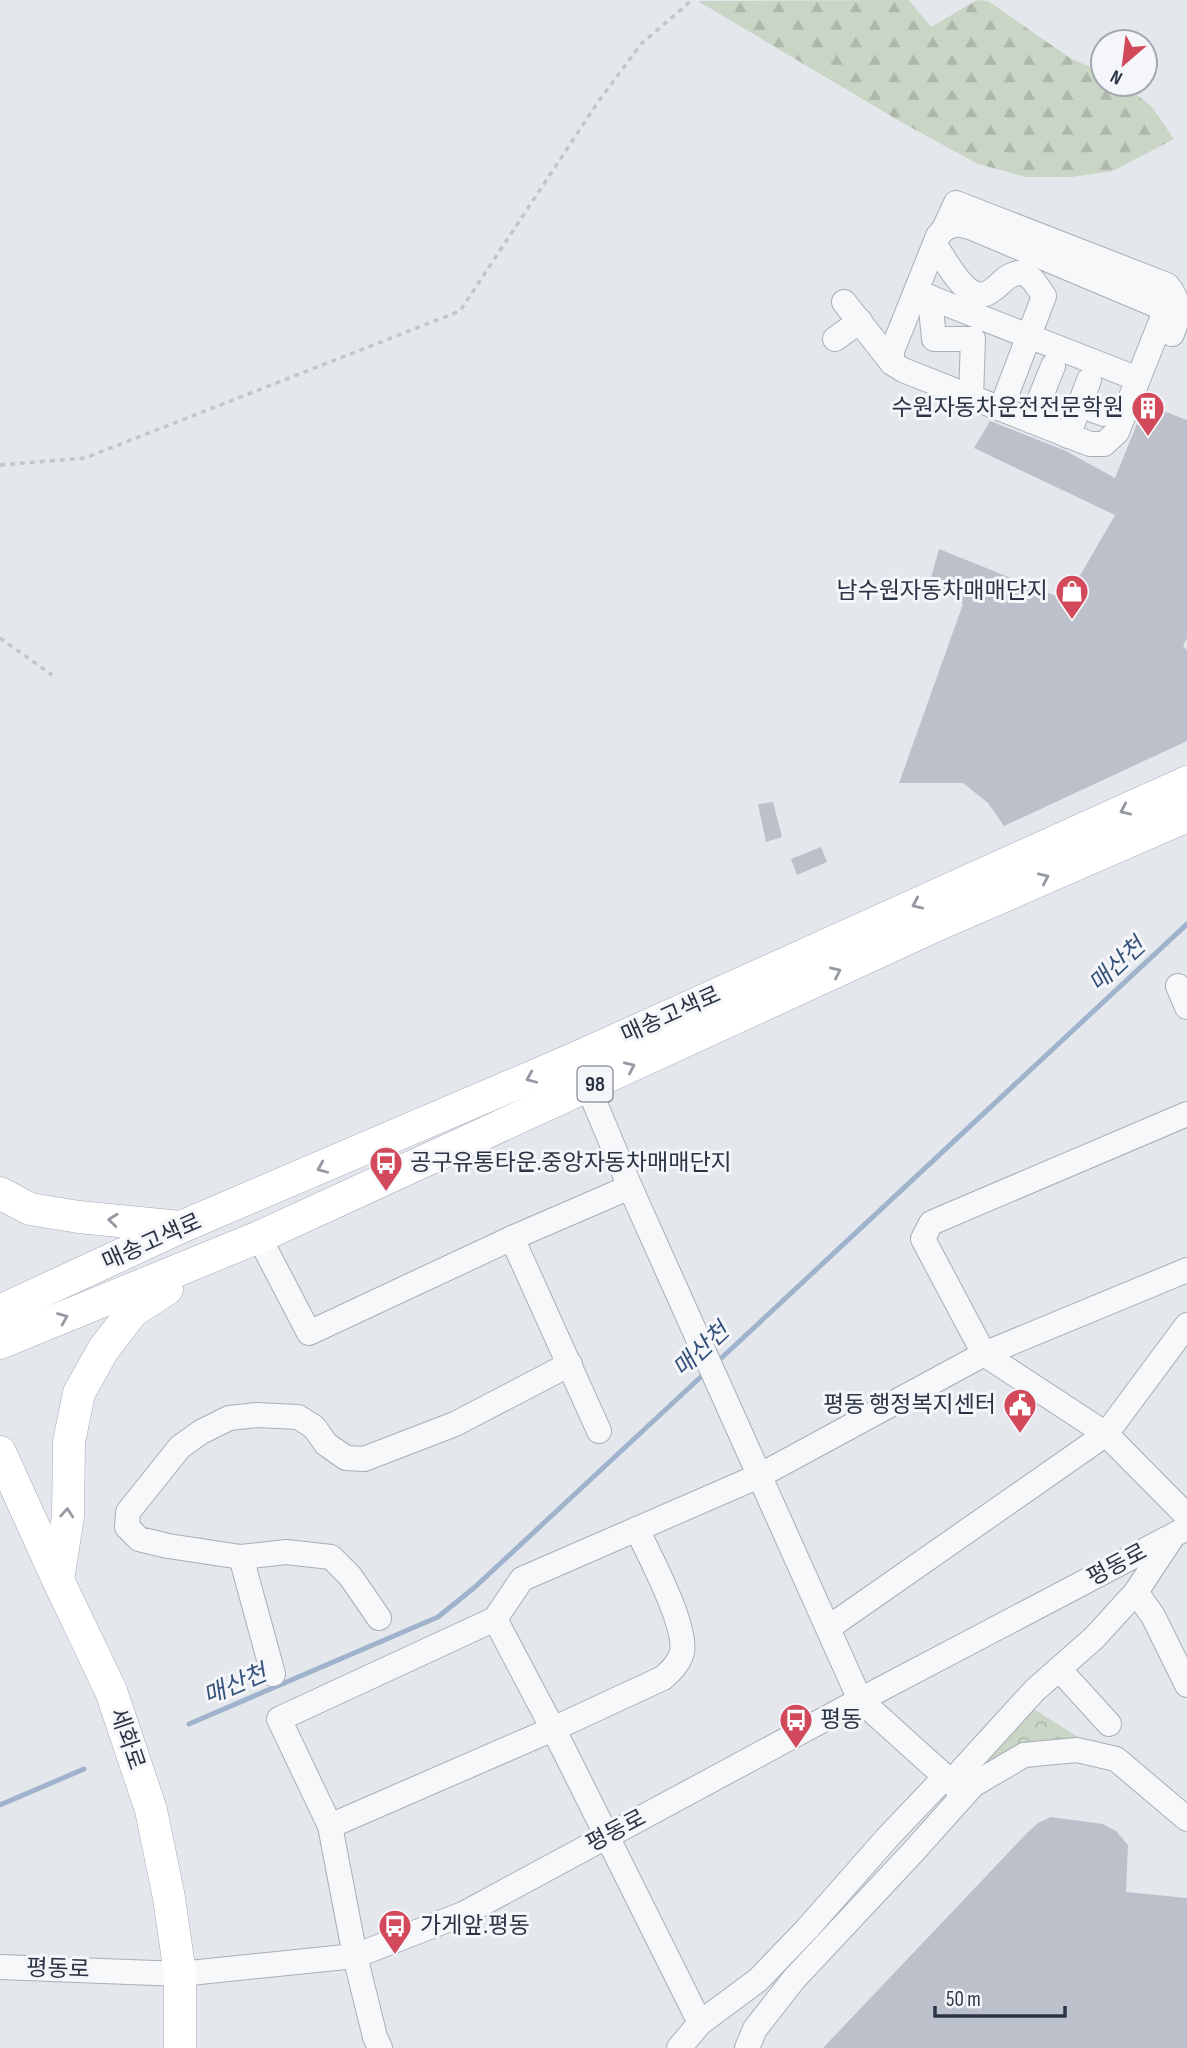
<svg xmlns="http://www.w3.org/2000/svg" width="1187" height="2048" viewBox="0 0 1187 2048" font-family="'Sofia Sans Condensed','Noto Sans KR',sans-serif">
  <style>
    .forest { fill: url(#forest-firs) }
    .park { fill: url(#park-crowns) }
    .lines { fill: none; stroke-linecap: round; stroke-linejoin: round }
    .stream { stroke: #9fb4cc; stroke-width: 5 }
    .building { fill: #bbc0ca }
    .minor-casing { stroke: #a9aeb7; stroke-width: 26 }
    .major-casing { stroke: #a3abb8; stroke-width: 33 }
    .path { stroke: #c2c5cb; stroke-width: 3.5; stroke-dasharray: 5 5; stroke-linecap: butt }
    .minor { stroke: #f7f8fa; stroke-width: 24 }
    .major { stroke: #fff; stroke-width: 32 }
    .oneway { stroke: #959aa2 }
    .labels { text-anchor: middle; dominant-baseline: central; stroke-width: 6; stroke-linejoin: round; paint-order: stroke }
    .shield { fill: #f4f6f9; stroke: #676e7b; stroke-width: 2 }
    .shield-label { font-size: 21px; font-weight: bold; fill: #2b3445 }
    .poi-label { font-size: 23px; fill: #2b3445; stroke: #f4f6f9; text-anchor: end }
    .street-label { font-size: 23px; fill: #2b3445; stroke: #f4f6f9 }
    .water-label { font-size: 24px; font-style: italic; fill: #34527a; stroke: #f4f6f9 }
  </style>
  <defs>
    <pattern id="forest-firs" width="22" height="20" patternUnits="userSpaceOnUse" patternTransform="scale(1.75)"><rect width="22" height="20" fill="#c9d6c5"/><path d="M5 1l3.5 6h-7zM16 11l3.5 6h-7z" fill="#adb8ab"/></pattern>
    <pattern id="park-crowns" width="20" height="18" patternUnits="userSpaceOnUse" patternTransform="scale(1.75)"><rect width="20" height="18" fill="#c9d6c5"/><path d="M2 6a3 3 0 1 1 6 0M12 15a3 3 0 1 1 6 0" fill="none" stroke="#adb8ab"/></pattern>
  </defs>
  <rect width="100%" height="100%" fill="#e4e7ec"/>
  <path class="forest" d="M909 0 931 27 977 0 988 1 1070 58 1103 73V84H1123L1152 107 1174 139 1113 171 1072 177H1026L978 164 901 122 698 1Z"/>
  <path class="park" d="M1032 1708 1097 1749 959 1775Z"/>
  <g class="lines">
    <g class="stream">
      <path d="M715 1364 1187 924"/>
      <path d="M189 1724 438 1617 475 1587 705 1373"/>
      <path d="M0 1805 84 1769"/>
    </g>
  </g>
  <g class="building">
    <path d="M1145 404 1187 420V638L1183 646 1187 650V741L1004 826 988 803 963 783H899L963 604 929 585 939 549 1066 600 1115 515 974 448 990 421 1066 451 1115 478Z"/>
    <path d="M773 802 782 837 766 842 758 804Z"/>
    <path d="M821 847 827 862 797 875 791 859Z"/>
    <path d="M1051 1817 1103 1824 1116 1831 1128 1845 1126 1892 1187 1898V2048H823L1026 1834 1038 1823Z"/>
  </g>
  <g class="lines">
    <defs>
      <g id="minor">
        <path d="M956 224 970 227 1158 306 1162 311V319L1117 432 1104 444H1090L1072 437 903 370 892 363V351L938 236 944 229Z"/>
        <path d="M944 229 956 203 1167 285C1181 301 1179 316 1172 334"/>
        <path d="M935 245C946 261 969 308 991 291 1006 281 1002 276 1023 272L1033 280 1044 296 1001 409"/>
        <path d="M916 292 1138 379"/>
        <path d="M930 297 934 339H973L971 397"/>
        <path d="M844 302 892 363"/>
        <path d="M835 339 860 321"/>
        <path d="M1093 410 1104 414"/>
        <path d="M1031 421 1053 366"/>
        <path d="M1068 436 1089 380"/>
        <path d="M1178 986 1187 1007"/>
        <path d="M581 1070 630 1187 860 1700 951 1782"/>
        <path d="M1187 1114 931 1223 923 1239 984 1354 1106 1434 1187 1516"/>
        <path d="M259 1237 309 1333 512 1238 630 1187"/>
        <path d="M512 1238 599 1431"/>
        <path d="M241 1557 168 1546 139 1539 127 1527 128 1512 180 1447 201 1432 229 1418 257 1415 298 1417 314 1427 326 1444 346 1458 364 1459 455 1424 570 1364"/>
        <path d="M1136 1592 1153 1616 1187 1685"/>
        <path d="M495 1619 522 1579 759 1476 984 1354 1187 1270"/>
        <path d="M828 1628 1106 1434 1187 1325"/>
        <path d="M1059 1669 1109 1724"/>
        <path d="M273 1674 241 1557 286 1552 331 1557 350 1576 379 1618"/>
        <path d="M962 1794 951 1782 1035 1690 1094 1638 1136 1592 1171 1539"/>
        <path d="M330 1826 553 1729 663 1678C672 1670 679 1663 682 1652 687 1625 649 1555 637 1529"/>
        <path d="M0 1967 180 1974 355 1956 463 1914 860 1700 1187 1528"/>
        <path d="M380 2048 375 2037 355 1956 330 1826 279 1719 495 1619 563 1748 700 2023"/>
        <path d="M679 2048 700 2023 758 1980 807 1929 887 1838 945 1777"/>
        <path d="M747 2048 755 2029 794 1979 912 1853 973 1785 1024 1755 1077 1750 1116 1759 1187 1819"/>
      </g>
      <g id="major">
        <path d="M0 1193 30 1209 79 1217 180 1227"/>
        <path d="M0 1311 181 1227 576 1058 1187 782"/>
        <path d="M0 1343 259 1237 937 925 1187 816"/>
        <path d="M0 1452 58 1580 111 1691 151 1810 169 1898 180 1974V2048"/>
        <path d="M58 1580 68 1516 69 1442 79 1393 103 1350 133 1311 167 1289"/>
      </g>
    </defs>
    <use href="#minor" class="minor-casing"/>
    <use href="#major" class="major-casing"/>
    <g class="path">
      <path d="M0 465 85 458 460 311 598 102 641 44 692 0"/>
      <path d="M0 638 52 675"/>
    </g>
    <use href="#minor" class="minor"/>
    <use href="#major" class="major"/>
  </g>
  <defs><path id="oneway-chevron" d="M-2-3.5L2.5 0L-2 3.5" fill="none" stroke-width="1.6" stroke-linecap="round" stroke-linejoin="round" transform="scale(1.75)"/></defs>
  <g class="oneway">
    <use href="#oneway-chevron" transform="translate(1125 810) rotate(156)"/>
    <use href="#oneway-chevron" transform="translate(1044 878) rotate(-24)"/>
    <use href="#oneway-chevron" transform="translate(917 904) rotate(156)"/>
    <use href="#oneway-chevron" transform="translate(836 972) rotate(-25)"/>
    <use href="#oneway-chevron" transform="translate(630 1067) rotate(-25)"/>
    <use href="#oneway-chevron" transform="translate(531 1078) rotate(157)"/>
    <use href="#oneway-chevron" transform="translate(322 1168) rotate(157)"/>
    <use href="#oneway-chevron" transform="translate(113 1220) rotate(-174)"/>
    <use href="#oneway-chevron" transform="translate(63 1318) rotate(-22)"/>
    <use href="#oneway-chevron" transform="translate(67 1513) rotate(-86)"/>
  </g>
  <defs>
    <symbol id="building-pin" viewBox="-11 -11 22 30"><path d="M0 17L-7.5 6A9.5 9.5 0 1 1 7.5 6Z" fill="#d1495b" stroke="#f4f6f9"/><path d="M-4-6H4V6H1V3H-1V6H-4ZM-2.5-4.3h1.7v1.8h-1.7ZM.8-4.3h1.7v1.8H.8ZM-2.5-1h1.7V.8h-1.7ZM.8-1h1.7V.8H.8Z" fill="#fff"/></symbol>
    <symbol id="shop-pin" viewBox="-11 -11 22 30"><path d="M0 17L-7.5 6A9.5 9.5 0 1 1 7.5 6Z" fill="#d1495b" stroke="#f4f6f9"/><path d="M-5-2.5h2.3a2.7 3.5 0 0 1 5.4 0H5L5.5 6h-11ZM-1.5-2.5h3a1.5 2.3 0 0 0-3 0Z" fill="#fff"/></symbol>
    <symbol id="bus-pin" viewBox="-11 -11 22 30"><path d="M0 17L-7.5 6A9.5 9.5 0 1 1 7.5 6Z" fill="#d1495b" stroke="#f4f6f9"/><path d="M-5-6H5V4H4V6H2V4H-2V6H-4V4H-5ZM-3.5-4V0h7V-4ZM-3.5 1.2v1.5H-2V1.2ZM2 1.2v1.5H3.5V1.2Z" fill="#fff"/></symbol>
    <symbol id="civic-pin" viewBox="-11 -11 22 30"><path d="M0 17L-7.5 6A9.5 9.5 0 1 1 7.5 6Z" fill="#d1495b" stroke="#f4f6f9"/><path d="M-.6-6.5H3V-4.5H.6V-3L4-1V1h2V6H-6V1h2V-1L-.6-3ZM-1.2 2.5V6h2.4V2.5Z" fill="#fff"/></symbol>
  </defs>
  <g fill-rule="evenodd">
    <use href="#building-pin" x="1129" y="389" width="38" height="52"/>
    <use href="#shop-pin" x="1053" y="572" width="38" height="52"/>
    <use href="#bus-pin" x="367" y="1144" width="38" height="52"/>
    <use href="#civic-pin" x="1001" y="1386" width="38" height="52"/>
    <use href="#bus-pin" x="777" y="1701" width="38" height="52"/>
    <use href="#bus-pin" x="376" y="1907" width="38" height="52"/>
  </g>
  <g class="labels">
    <rect class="shield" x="577.5" y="1066.5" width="35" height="35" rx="5"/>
    <g class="shield-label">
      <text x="595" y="1084">98</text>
    </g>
    <g class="poi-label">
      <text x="1124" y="408">수원자동차운전전문학원</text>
      <text x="1048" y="591">남수원자동차매매단지</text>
      <text x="410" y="1163" text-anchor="start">공구유통타운.중앙자동차매매단지</text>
      <text x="996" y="1405">평동 행정복지센터</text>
      <text x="820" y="1720" text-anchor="start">평동</text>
      <text x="420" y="1926" text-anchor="start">가게앞.평동</text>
    </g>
    <g class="street-label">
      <text transform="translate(671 1015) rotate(-24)">매송고색로</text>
      <text transform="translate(152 1242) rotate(-24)">매송고색로</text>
      <text transform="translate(1117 1565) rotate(-28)">평동로</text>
      <text transform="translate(127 1739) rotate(71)">세화로</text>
      <text transform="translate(616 1831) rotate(-28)">평동로</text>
      <text transform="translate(58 1969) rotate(2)">평동로</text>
    </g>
    <g class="water-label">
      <text transform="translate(1117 965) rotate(-43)">매산천</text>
      <text transform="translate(701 1350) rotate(-43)">매산천</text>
      <text transform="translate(235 1685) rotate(-23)">매산천</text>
    </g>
  </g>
  <g transform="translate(1124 63) rotate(208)"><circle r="33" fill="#f4f6f9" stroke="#a4a8b1" stroke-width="2"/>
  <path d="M0-5L12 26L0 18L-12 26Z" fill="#d1495b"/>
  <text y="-10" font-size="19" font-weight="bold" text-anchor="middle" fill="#2b3445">N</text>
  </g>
  <path d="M935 2006v10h130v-10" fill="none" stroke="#2b3445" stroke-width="3.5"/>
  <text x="946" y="2006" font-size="21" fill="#2b3445" stroke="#f4f6f9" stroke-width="5" paint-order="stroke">50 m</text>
</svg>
